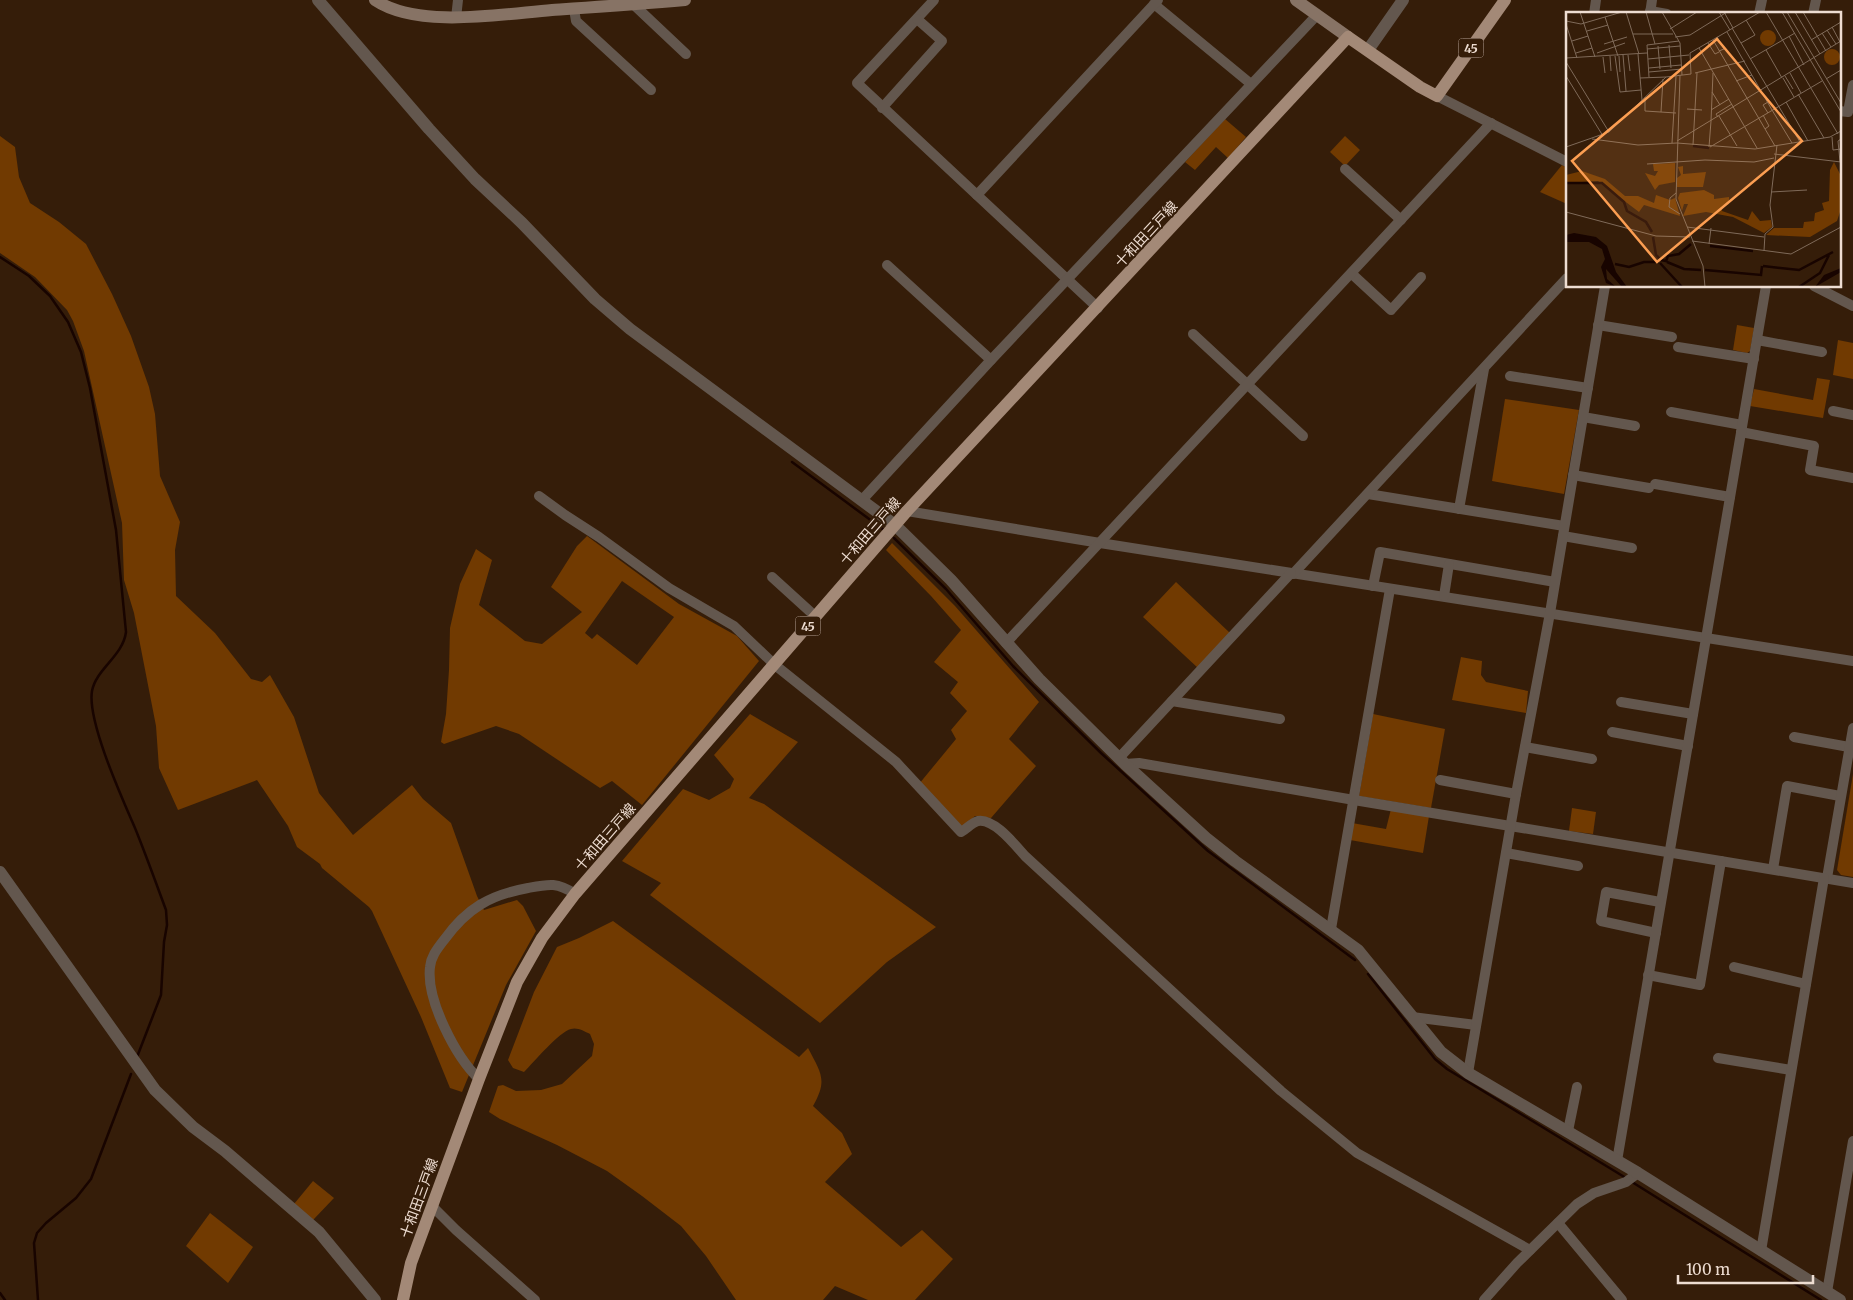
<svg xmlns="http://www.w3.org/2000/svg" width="1853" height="1300" viewBox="0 0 1853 1300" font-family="Merriweather,'Noto Sans JP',serif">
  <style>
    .green { fill: #713a01; fill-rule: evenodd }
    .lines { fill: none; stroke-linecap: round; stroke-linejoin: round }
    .stream { stroke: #180400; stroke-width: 2.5 }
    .minor { stroke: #63574e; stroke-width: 10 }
    .tertiary { stroke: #63574e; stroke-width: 12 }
    .secondary { stroke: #877365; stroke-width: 12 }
    .primary { stroke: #a38977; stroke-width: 12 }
    .labels { text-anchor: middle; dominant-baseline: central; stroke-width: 4; stroke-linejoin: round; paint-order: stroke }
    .shield { fill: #351d09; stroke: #b6a396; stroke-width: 1 }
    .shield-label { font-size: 12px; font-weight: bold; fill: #eeddd2 }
    .street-label { font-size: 14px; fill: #eeddd2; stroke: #351d09 }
    .inset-river { fill: none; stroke: #180400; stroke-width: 2.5 }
    .inset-road { fill: none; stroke: #7f6a59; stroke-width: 1 }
    .view { fill: #fc9e52; fill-opacity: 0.15; stroke: #fc9e52; stroke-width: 2.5 }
    .inset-edge { fill: none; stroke: #eeddd2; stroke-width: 2.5 }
  </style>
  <rect width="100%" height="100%" fill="#351d09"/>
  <g class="green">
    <path d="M1225 119 1246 137 1228 158 1216 147 1195 170 1185 162Z"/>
    <path d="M0 136 15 147 19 177 30 203 59 222 86 244 112 294 131 336 149 387 155 414 160 476 180 522 175 550 176 596 215 633 251 679 262 682 270 675 294 717 319 793 353 835 412 785 423 799 451 823 477 896 484 910 517 900 523 906 536 931 506 985 462 1092 450 1088 421 1017 372 911 369 907 322 868 320 864 297 847 288 826 257 780 178 810 159 768 156 726 134 613 124 580 122 523 84 351 73 321 67 310 35 277 0 253Z"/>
    <path d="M1345 136 1360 150 1345 166 1330 152Z"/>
    <path d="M1562 165 1567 168V204L1540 192Z"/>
    <path d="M1737 325 1754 328 1750 351 1747 353 1733 350Z"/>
    <path d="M1838 340 1853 343V379L1833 375Z"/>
    <path d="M1817 378 1830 380 1823 418 1750 406 1754 389 1813 400Z"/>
    <path d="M1505 399 1579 410 1564 494 1492 481Z"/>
    <path d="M587 536 679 604 737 636 759 661 642 805 612 781 600 788 519 734 496 726 444 744 441 742 446 714 449 670 450 628 460 584 476 549 492 560 479 605 525 641 542 644 582 612 551 587 577 546ZM622 581 674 617 637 665 597 634 592 639 585 633Z"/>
    <path d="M892 543 955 606 1039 702 1009 739 1036 766 991 818 975 816 963 828 919 784 956 739 951 730 967 711 950 693 958 682 934 662 961 630 931 596 886 550Z"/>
    <path d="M1176 582 1230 633 1198 668 1143 617Z"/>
    <path d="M1461 657 1482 661 1481 675 1486 682 1528 691 1526 713 1452 700Z"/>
    <path d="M750 714 798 742 749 798 764 804 936 927 887 962 820 1023 650 895 661 883 622 861 683 789 709 800 730 788 734 779 714 755Z"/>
    <path d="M1373 714 1445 729 1431 808 1359 796Z"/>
    <path d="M1853 774V877L1841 875 1837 870Z"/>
    <path d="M1572 808 1596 812 1593 834 1569 831Z"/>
    <path d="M1391 809 1429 816 1423 853 1350 840 1352 823 1386 829Z"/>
    <path d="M613 921 799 1057 808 1048C821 1073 828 1080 813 1106L842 1133 852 1154 825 1182 901 1247 922 1230 953 1259 915 1300H868L835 1286 823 1300H736L706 1256 681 1226 642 1196 607 1171 557 1145 500 1119 489 1112 498 1086 503 1085 516 1091 541 1090 562 1084 592 1056 594 1044 590 1034C584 1031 577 1027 571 1029 559 1032 534 1062 524 1072L513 1068 508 1060 534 992 557 947 579 938Z"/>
    <path d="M313 1181 334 1198 313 1220 294 1204Z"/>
    <path d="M210 1213 253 1247 228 1283 186 1246Z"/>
  </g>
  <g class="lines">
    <g class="stream">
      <path d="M0 257 29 276 50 296 68 322 81 352 90 388 116 530 126 632C123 656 96 669 92 691 87 721 122 798 135 828 146 855 156 883 166 910L167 925 164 942 161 995 137 1057"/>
      <path d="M792 462 884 530"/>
      <path d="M894 538 946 589 1013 666 1101 753 1208 851 1355 960"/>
      <path d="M1368 974 1435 1059 1447 1069 1626 1178"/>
      <path d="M1632 1182 1821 1300"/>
      <path d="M0 1293 5 1300"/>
      <path d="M38 1300 34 1243 37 1233 46 1223 76 1198 91 1179 131 1074"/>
    </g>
    <g class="minor">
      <path d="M934 0 857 83 1098 308"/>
      <path d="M633 4 686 54"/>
      <path d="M1154 4 1251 84"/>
      <path d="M574 9 576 21 651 90"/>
      <path d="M1650 11 1667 14"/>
      <path d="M1594 14 1596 0"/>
      <path d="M1650 14 1652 0"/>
      <path d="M1759 14 1762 0"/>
      <path d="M1813 14 1816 0"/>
      <path d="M456 18 458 0"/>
      <path d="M1437 96 1567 162"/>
      <path d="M882 108 942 41 917 19"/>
      <path d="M1839 111 1848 112 1853 85"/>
      <path d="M1345 169 1401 220"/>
      <path d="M977 195 1158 0"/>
      <path d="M887 265 991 360"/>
      <path d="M1352 274 1391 310 1421 277"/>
      <path d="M1814 286 1853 306"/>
      <path d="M1598 325 1672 337"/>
      <path d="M1193 334 1303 436"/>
      <path d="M1757 340 1822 352"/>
      <path d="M1678 347 1754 359"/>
      <path d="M1510 376 1588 388"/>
      <path d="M1833 411 1853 415"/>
      <path d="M1671 412 1742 425"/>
      <path d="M1583 417 1635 426"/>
      <path d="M1741 432 1814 446 1810 470 1853 478"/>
      <path d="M1573 475 1649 488"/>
      <path d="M1655 484 1730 497"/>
      <path d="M1368 494 1564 526"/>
      <path d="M539 496 565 515 599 537 669 588 734 626 775 665 896 762 961 832C967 829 971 823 978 821 994 818 1015 845 1025 856L1227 1042 1281 1091 1357 1153 1530 1250"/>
      <path d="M862 500 991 360 1317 15"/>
      <path d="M1459 509 1484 369"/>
      <path d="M907 511 1100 543 1853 661"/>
      <path d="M1563 536 1632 548"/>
      <path d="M1293 574 1567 278"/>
      <path d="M772 577 816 617"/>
      <path d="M1373 586 1380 552 1555 582"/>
      <path d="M1444 596 1449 564"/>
      <path d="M1006 643 1491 123"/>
      <path d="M1172 701 1280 719"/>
      <path d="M1621 702 1693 714"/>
      <path d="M1612 732 1688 746"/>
      <path d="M1794 737 1849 747"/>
      <path d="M1525 747 1592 759"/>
      <path d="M1119 758 1291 573"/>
      <path d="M1125 764 1139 763 1354 800 1853 883"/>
      <path d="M1440 780 1516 794"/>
      <path d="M1506 853 1578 866"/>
      <path d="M1773 869 1787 786 1840 796"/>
      <path d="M1827 878 1853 728"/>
      <path d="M1331 929 1390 589"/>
      <path d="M1656 933 1601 921 1606 892 1660 902"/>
      <path d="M1734 967 1806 984"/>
      <path d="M1648 975 1700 985 1721 861"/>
      <path d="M1412 1017 1476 1025"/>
      <path d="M1718 1058 1791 1070"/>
      <path d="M1468 1073 1516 794 1550 613 1605 286"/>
      <path d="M479 1079C456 1057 426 1000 430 967 431 956 438 948 444 940 467 908 490 895 528 888 549 884 557 882 575 894"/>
      <path d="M1568 1131 1577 1087"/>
      <path d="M1617 1161 1766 286"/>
      <path d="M432 1206 456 1230 535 1300"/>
      <path d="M1558 1223 1622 1300"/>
      <path d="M1761 1251 1824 878"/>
      <path d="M1827 1292 1853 1141"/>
      <path d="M1484 1300 1517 1263 1577 1204 1594 1193 1626 1182 1638 1173"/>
    </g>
    <g class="tertiary">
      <path d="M318 0 429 129 475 179 522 223 595 299 630 329 895 525 951 580 1039 679 1125 764 1206 838 1235 861 1358 950 1441 1052 1468 1073 1638 1173 1840 1300"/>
      <path d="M1368 50 1403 0"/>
      <path d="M0 872 155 1090 193 1127 225 1151 319 1232 375 1300"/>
    </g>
    <g class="secondary">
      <path d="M375 0C418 29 502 14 552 10 596 7 641 4 685 0"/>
      <path d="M1296 0 1348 37"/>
    </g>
    <path class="primary" d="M403 1300 411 1263 479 1079 517 982 542 938 575 894 907 511 1348 37 1420 87 1437 96 1505 0"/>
  </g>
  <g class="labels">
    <g class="shield">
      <rect x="1458.5" y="38.5" width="25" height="19" rx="4"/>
      <rect x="795.5" y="616.5" width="25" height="19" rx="4"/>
    </g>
    <g class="shield-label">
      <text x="1471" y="48">45</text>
      <text x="808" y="626">45</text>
    </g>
    <g class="street-label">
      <text transform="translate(1146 234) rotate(-47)">十和田三戸線</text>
      <text transform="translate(870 531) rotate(-49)">十和田三戸線</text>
      <text transform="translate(605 837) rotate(-49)">十和田三戸線</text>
      <text transform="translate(419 1198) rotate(-70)">十和田三戸線</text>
    </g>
  </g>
  <g transform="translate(1566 12)">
    <rect width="275" height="275" fill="#351d09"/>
    <path d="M194 26a8 8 0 1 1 16 0a8 8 0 1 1-16 0ZM258 45a8 8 0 1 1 16 0a8 8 0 1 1-16 0ZM268 150 275 164V197L271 209 244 225 200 223 208 216H237L238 210 248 209 249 201 258 198 256 191 263 189 264 158ZM109 151V170L93 173 89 178 79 161 89 164 92 159H88L87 152ZM117 154V162L140 160 137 175H111V166L115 163 112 155ZM16 159 39 167 59 184H72L88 191 90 183 104 188 109 186 114 204 78 193 73 200 32 169 0 171V163ZM138 178 148 183V187L163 185V192L156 195V199L182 208 186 199 194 209 205 208 206 215 198 221 167 205 140 200 117 204 122 192H118L116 199 112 186 114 181Z" fill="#713a01"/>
    <path d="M8 221 30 225 41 234 50 260 61 275H56L40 257 41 267 50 275 40 271 35 255 39 247 36 237 23 230H0V223ZM275 256V260L249 275 258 263Z" fill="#180400"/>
    <path class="inset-river" d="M127 134 143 136M0 171H36L58 190 61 199 80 210 86 220M87 225 90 243 95 248M144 234 187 239M95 248 100 249 102 244 113 242 125 232M101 250 118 257 135 258M94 251 116 275M49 252 63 255 78 250H93M197 254 233 258 267 240M139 258 195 263 196 254M233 275 254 261 263 243"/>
    <path class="inset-road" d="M14 0 29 45M60 0 73 42M80 0 89 32M96 0 114 31 116 63M153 0 164 18M200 0 272 122M216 0 275 100M221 0 275 91M229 0 254 42M237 0 260 39M39 5 52 44M0 9 15 12 56 0M0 12 11 46M266 15 274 30M166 16 234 130M167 16 194 0M104 17 131 0M261 18 270 32M21 19 42 13M161 20 206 98M256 21 265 35M67 22H107M223 24 238 53M109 25 124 23 161 0M151 25 158 37 153 39M147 28 209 134M245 28 275 10M6 29 22 24M142 31 149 42 153 40M175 31 189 23 180 8M38 32 61 25M103 33 105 56M92 34 94 57M133 36 191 136M81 37 114 34M200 38 216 66M10 41 26 36M31 41 59 31M72 42 76 88M57 43 60 79M62 43 64 59M44 44 45 59M49 44 54 80 75 78M53 44 54 60M37 45 39 61M0 46 81 41M82 47 123 43M184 47 229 21M0 50 43 120M83 56 115 53M83 60 116 57M129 61 179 49M224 61 235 81M114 63 110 187 137 254 139 275M0 64 37 124M219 64 227 77M83 65 81 33 113 29M74 66 100 65M217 66 228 85M260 67 275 58M170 69 186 63M146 80 154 93M232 82 258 126M79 85V99L110 101M220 90 242 129M121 97 136 98M145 98 163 87M206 98 226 131M95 100 97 67M202 101 197 93 202 90M197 103 203 114 199 117M153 104 171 134M152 105 150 102 166 92M145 109 147 61M266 125 267 138 275 137M26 127 72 133 111 131 189 137 264 125 275 119M111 129 275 29M106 131 110 64M127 133 131 61M0 135 43 120 100 65 125 62 124 41 167 16 158 0M143 135 145 109M144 135 256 69M208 142 275 150M274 150 272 129 275 127M81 152 139 148 188 150 208 146M205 180 241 178M110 181 104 186 103 195 114 202M0 200 90 224 124 225M121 215 198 225M126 229 225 242 275 215M143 232 145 216M198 239 199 222 207 215 204 193 211 133"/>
    <path class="view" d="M151 27 236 129 91 250 6 149Z"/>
    <rect width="275" height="275" class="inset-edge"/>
  </g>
  <path d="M1678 1275v8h135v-8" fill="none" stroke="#eeddd2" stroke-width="2.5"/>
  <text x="1686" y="1275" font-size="15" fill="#eeddd2" stroke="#351d09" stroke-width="4" paint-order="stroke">100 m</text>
</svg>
